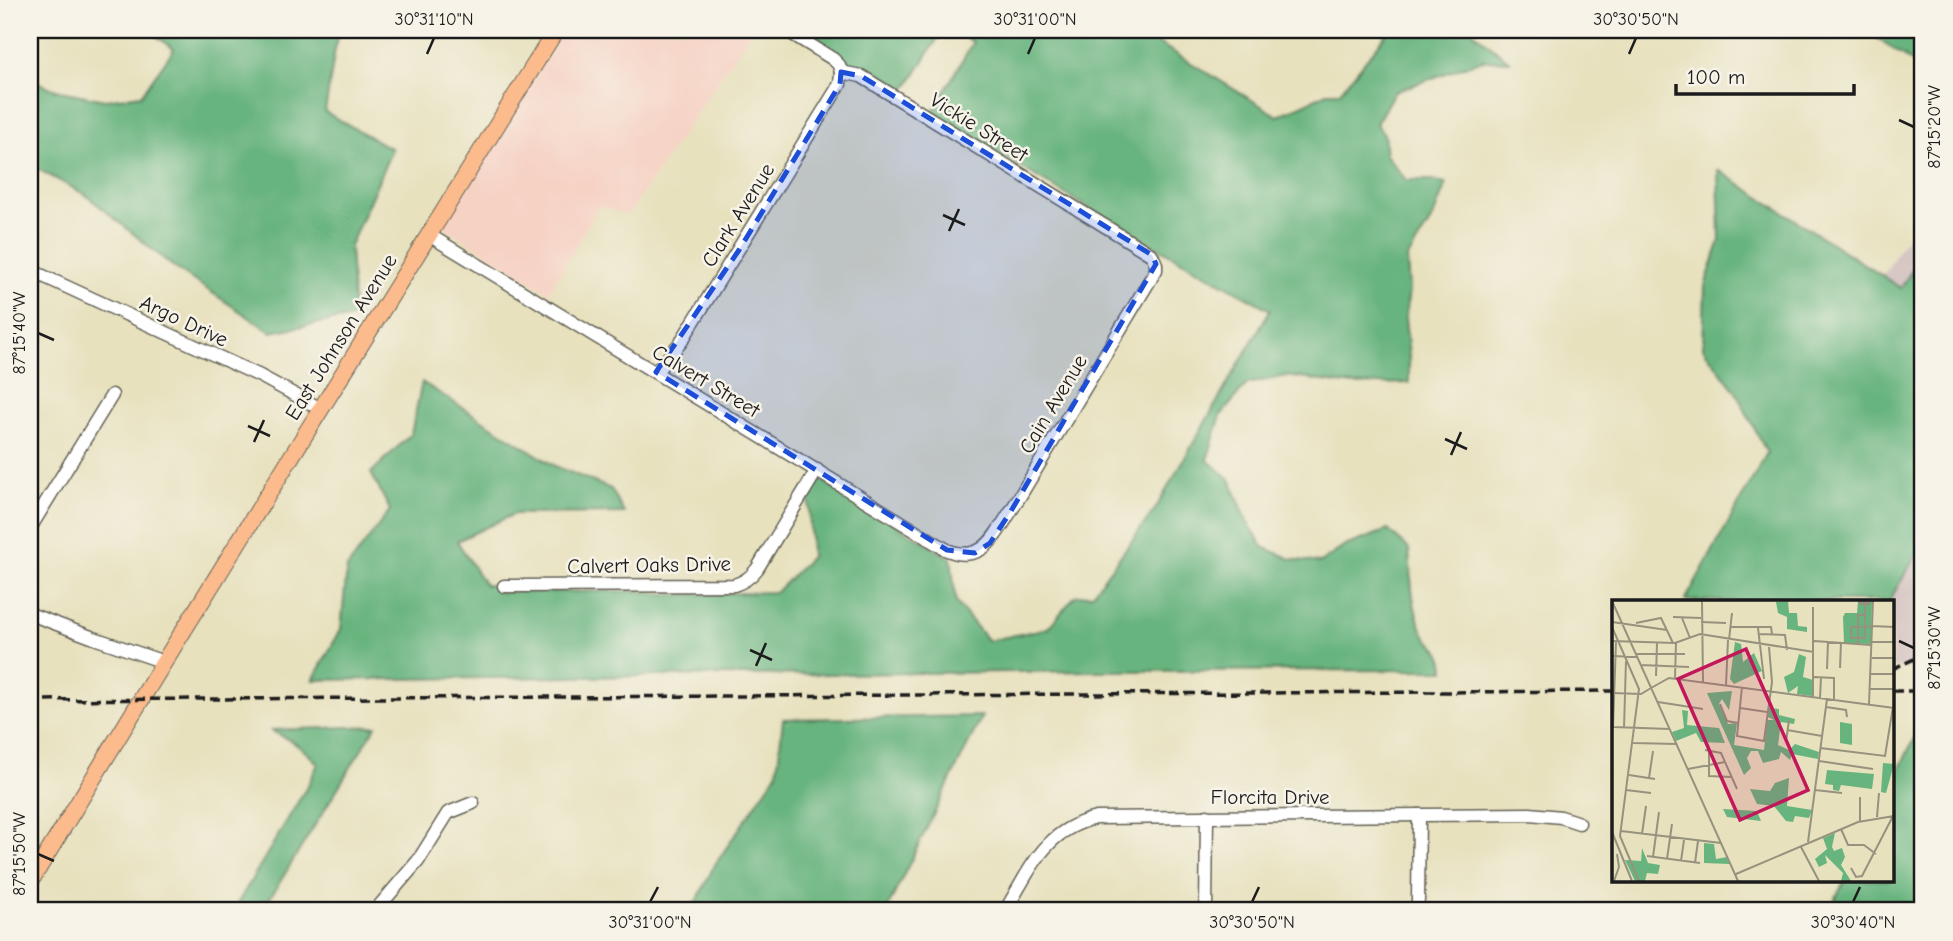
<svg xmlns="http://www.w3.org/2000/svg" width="1953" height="941" viewBox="0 0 1953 941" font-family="'Comic Neue',sans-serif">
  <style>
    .built { fill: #f6d2c4 }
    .industrial { fill: #d1bfbe }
    .forest { fill: #67b47e; stroke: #42684d; stroke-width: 2 }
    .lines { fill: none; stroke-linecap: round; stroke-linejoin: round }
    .minor-casing { stroke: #636155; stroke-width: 15 }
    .major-casing { stroke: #636155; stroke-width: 18 }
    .minor { stroke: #fff; stroke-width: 12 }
    .major { stroke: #fbbb8d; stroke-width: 16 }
    .rail { stroke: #1c1c1c; stroke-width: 3.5; stroke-dasharray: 10 5; stroke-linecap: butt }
    .marked { fill: #1d4ed8; fill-opacity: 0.2; stroke: #1d4ed8; stroke-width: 5; stroke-dasharray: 14 9; stroke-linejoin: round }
    .ticks { fill: none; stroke: #1c1c1c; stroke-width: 2.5 }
    .labels { text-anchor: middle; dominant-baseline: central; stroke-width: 5; stroke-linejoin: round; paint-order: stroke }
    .street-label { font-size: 21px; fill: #1c1c1c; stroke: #f7f3e8 }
    .inset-road { fill: none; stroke: #96927d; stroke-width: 2 }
    .view { fill: #c2185b; fill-opacity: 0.15; stroke: #c2185b; stroke-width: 3.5 }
    .inset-edge { fill: none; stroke: #1c1c1c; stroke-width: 3.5 }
    .neatline { fill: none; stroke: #1c1c1c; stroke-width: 2.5 }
    .ticks-label { font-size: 18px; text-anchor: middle; fill: #1c1c1c }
  </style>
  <rect width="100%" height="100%" fill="#f7f3e8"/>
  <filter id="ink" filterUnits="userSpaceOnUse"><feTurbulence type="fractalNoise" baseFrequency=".0143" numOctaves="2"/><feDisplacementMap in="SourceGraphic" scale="14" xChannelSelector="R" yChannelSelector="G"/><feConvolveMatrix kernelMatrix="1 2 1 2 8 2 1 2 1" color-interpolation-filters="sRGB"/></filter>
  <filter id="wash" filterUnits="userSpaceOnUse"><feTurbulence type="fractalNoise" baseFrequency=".00686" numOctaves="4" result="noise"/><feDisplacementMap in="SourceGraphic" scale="28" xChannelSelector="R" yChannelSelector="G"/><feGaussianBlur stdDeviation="1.57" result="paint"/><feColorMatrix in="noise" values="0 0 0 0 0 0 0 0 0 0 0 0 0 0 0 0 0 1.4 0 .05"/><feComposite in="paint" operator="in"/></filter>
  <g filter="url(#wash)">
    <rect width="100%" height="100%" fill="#e7e1be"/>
    <path class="built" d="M564 30H752L628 215 599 206 549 293 443 226Z"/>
    <g class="industrial">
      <path d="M1923 209V269L1915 265 1902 288 1883 276Z"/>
      <path d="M1923 544V668H1892V601H1889Z"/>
    </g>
    <g class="forest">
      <path d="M148 30H338L325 112 392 149 350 246 354 317 271 332 175 268 86 195 30 165V79L56 90 105 100 141 95 174 49Z"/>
      <path d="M811 30H943L902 95 864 71 846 66 836 53 807 36Z"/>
      <path d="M951 30H1137L1278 116 1323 95 1326 92H1340L1390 30H1471L1509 61 1482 60 1394 92 1376 124 1384 134 1386 155 1406 180H1432L1446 184 1433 217 1407 259 1409 290 1405 319 1409 356V383L1353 385 1286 376 1247 384 1221 415 1207 460 1230 479 1247 521 1263 547 1291 559 1320 563 1345 546 1388 530 1409 549C1411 576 1411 602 1421 627 1428 647 1444 644 1445 670L1099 671 313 680 341 629 347 568 390 510 371 473 411 434 422 382 555 466 611 489 624 513 514 514 457 541 485 585H498L499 592 638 591 676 595 776 592 811 557 809 498 820 479 951 558 956 602 988 641 1048 628 1075 596 1092 594 1156 508 1270 310 1101 216 932 113 973 42Z"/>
      <path d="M1865 30H1923V69Z"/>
      <path d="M1718 170 1901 288 1915 265 1923 269V544L1889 601H1685L1767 453 1736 392 1703 348 1705 286 1720 240Z"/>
      <path d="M982 716 886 911H689L699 897 714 866 777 773 783 719Z"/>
      <path d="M1923 720V911H1829L1845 880H1892V784Z"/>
      <path d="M376 726 262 911H233L308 785 318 764C304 748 289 739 270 730Z"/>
    </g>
  </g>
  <g filter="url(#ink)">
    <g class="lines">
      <defs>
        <g id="minor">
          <path d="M786 30 833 59 839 65 841 72"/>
          <path d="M429 235 947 550C983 564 994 537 1011 511L1156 270V264L1152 255 861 76 841 72"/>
          <path d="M30 270 260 376 321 409"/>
          <path d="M656 372 681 342 840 84 841 72"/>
          <path d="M30 528 112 395"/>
          <path d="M504 586 734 585C744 582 750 578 757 569L817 470"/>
          <path d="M30 614 94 638 164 662"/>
          <path d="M375 911 418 861 448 813 473 803"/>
          <path d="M1005 911C1031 869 1044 830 1096 818L1530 814 1561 817 1579 823"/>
          <path d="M1206 911 1207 816"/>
          <path d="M1416 911 1418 900 1419 815"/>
        </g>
        <path id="major" d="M30 882 164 662 556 30"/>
      </defs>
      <use href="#minor" class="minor-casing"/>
      <use href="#major" class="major-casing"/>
      <use href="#minor" class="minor"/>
      <use href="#major" class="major"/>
      <g class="rail">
        <path d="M1892 669 1923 655"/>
        <path d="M1892 691H1923"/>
        <path d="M30 700 1614 691"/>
      </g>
    </g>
  </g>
  <path class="marked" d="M841 72 861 76 1152 255 1156 264 1011 511 990 543 975 553 947 550 656 372 739 250 840 84Z"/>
  <path class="ticks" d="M427 54 434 38M1028 54 1035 38M1629 54 1636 38M1899 120 1914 127M943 215 965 225M949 231 959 209M38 333 54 340M248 426 270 436M1445 439 1467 449M254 442 264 420M1451 455 1461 432M1899 641 1914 648M750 650 772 660M756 666 766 643M38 854 54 861M650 902 658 887M1252 902 1259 887M1853 902 1860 887"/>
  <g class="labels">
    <g class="street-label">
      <text transform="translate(979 127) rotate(32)">Vickie Street</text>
      <text transform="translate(738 215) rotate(-58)">Clark Avenue</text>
      <text transform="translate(184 321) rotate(25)">Argo Drive</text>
      <text transform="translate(341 337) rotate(-58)">East Johnson Avenue</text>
      <text transform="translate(706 381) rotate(31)">Calvert Street</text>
      <text transform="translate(1053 404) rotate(-59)">Cain Avenue</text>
      <text transform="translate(649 565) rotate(-1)">Calvert Oaks Drive</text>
      <text x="1270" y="797">Florcita Drive</text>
    </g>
  </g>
  <g transform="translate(1612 600)">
    <rect width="282" height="282" fill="#e7e1be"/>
    <path d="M176 1 177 13H185L186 26 195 27V32L175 29V17L166 13 164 2ZM246 1H260L259 44 232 43 231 17 233 13H245ZM123 42 129 44 131 62 142 53 150 71 122 84 118 79ZM187 54 194 57 191 77 201 80 200 96 185 94 186 86 176 93 172 77 182 72ZM120 91 117 110 110 99 107 104 116 124 125 123 122 145 152 150 155 120H162L156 117 157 108 167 109V115L183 119 182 124 169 122 166 145 177 150 183 144 207 152 206 159 180 154 178 160 169 152 167 159 151 163 146 151H139L135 158 139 168 132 175 95 93ZM70 110 76 111 75 125 107 128 113 143 89 142 84 133 64 141 60 132 72 128ZM228 122 240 124V145L228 143ZM271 163 282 164 274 193 269 192ZM215 170 262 174 260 189 229 185 227 191 221 190V185L213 184ZM177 178 175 206 200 210 197 218 183 216 181 222 174 221 162 206 145 204 138 189 158 191 163 183ZM111 209 145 211 149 221 115 217ZM223 233 220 247 222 251 230 248 233 257 229 265 239 281H229L231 273 213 255 215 263 207 267 203 259 215 249 211 238ZM92 243 102 244 104 259 115 257 118 264 92 263ZM30 248 36 263 48 265 46 274 35 273 33 281H23L13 260 29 261Z" fill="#67b47e"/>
    <path class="inset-road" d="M0 1 126 281M90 1 91 82M248 2H257V4H248ZM253 4V38H239V27H253L260 26 282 27M61 17 89 18M70 18 78 38M0 22 55 30M89 22 114 23M24 23 49 18 61 43M0 27 27 89 8 236 27 281M119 27H159L160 34M146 28 152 79M146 34 173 35 175 50M117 40 120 13M0 41 63 43 88 34 202 52M202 41 259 45M260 42H282M246 44V15H253M24 54H73M0 56 25 57M260 58H282M29 65 77 67M228 68 229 42M215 69 216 41M259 74H282M44 76 45 43M202 77 222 78V100M63 78 64 43M114 85 116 40M130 87 125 136 152 141 160 82 157 47M39 88 57 78 282 108M258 89H282M0 93 29 94 39 88M201 97V7M208 98 209 77M46 102 91 109M108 104 115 121 126 123M257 104 261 1M214 107 234 110 235 117M128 108 155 112M1 127 4 42M1 127 58 129M12 128 14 61M175 130 210 136M174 142 177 120M21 143 65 144M208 148 273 156 281 107M93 150 109 153 125 189M97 150V176L120 177M207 161 261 169M76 169 113 162M17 175 43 179M37 178 41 151M14 190 39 193M203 190 230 193M248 197V221M265 217 267 193M229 229 236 245H252L264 254M9 231 109 243M0 232 20 281M30 234 34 206M196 242 215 99M189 247 207 281M35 256 88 263M41 257 47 212M55 259 60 224M69 261 72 240M83 263 86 241M239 268 244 277 250 276 281 216M124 274 246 222 282 216M2 281 7 267 5 254"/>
    <path class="view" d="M134 49 196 190 128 220 66 79Z"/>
    <rect width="282" height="282" class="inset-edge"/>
  </g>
  <rect width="1953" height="941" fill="none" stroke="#f7f3e8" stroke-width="77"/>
  <path d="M1676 84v10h178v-10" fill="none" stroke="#1c1c1c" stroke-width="3.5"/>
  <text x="1687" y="84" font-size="21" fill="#1c1c1c" stroke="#f7f3e8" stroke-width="5" paint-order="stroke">100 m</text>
  <rect x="38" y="38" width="1876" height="864" class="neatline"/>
  <g class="ticks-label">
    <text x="434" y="25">30°31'10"N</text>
    <text x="1035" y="25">30°31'00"N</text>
    <text x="1636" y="25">30°30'50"N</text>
    <text transform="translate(1934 127) rotate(-90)" y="6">87°15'20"W</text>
    <text transform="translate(19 333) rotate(-90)" y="6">87°15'40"W</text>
    <text transform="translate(1934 648) rotate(-90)" y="6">87°15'30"W</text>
    <text transform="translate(19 854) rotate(-90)" y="6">87°15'50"W</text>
    <text x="650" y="928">30°31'00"N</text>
    <text x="1252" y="928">30°30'50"N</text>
    <text x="1853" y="928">30°30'40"N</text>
  </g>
</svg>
